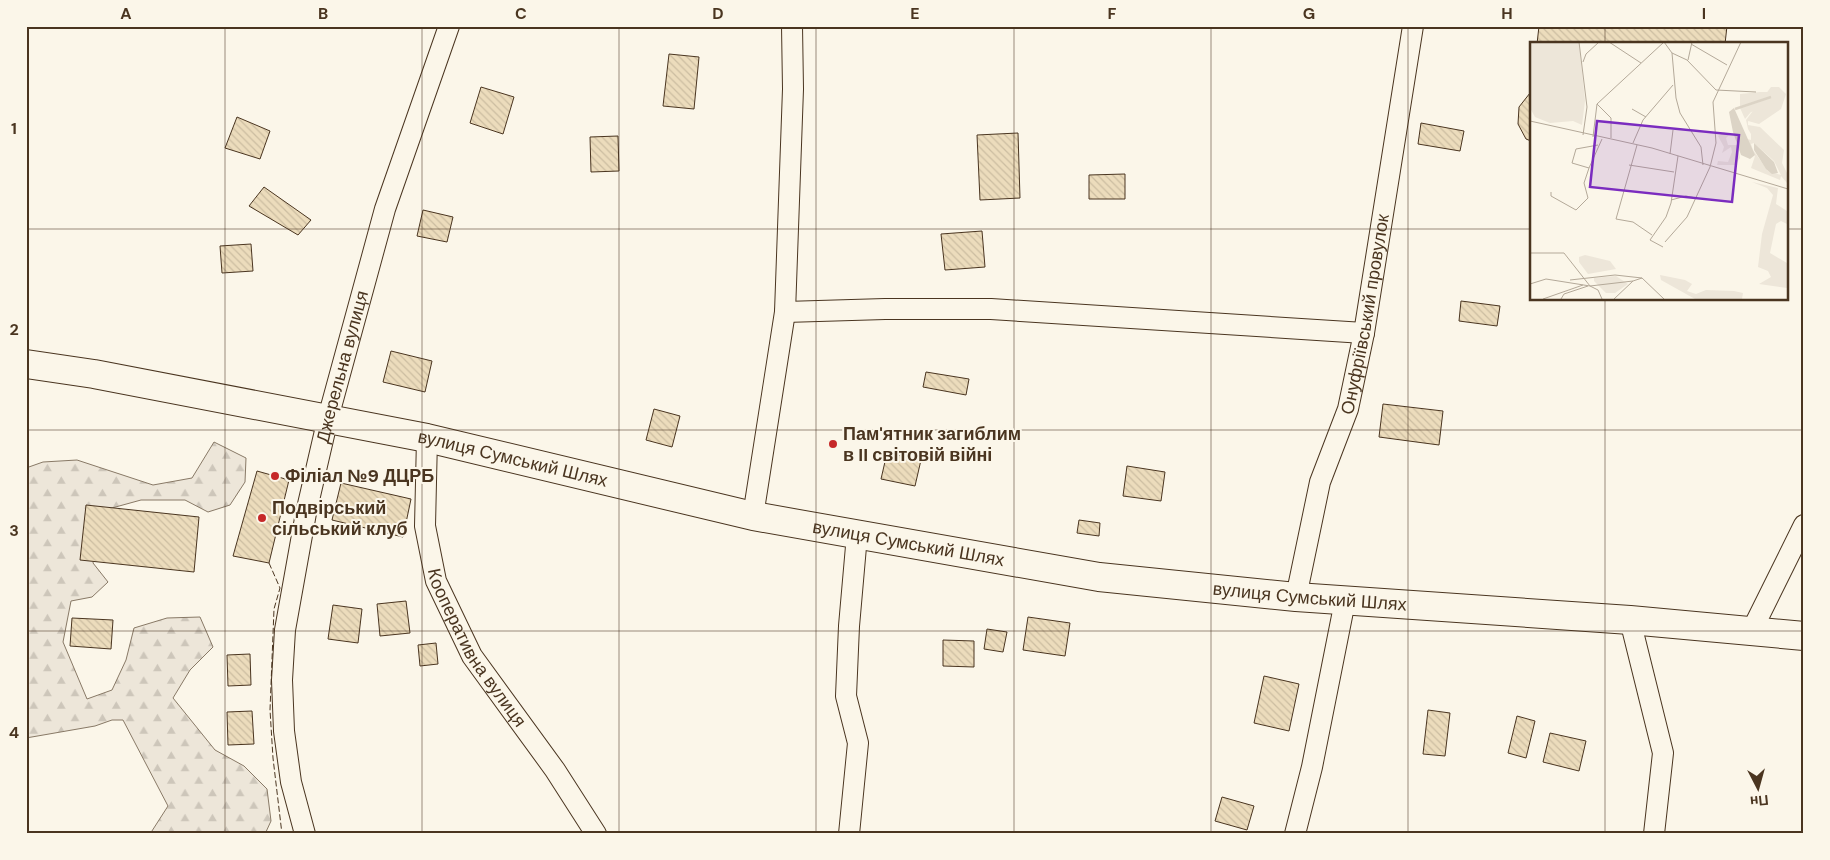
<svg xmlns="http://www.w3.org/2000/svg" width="1830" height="860" viewBox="0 0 1830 860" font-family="'DM Sans',sans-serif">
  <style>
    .forest { fill: url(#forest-firs); stroke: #887966 }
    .building { fill: url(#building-back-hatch); stroke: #4a3520 }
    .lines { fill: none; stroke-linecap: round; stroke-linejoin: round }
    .street-casing { stroke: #4a3520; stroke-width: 22 }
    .primary-casing { stroke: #4a3520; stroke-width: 30 }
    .street { stroke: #fbf6e9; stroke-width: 20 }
    .primary { stroke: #fbf6e9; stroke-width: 28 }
    .fence { stroke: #4a3520; stroke-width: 1; stroke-dasharray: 6 2.5; stroke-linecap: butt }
    .grid { fill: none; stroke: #4a3520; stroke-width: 1; stroke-opacity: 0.55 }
    .poi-dot { fill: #c62828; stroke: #fbf6e9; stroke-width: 2 }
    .labels { text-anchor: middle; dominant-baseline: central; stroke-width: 4; stroke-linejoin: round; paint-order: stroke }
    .street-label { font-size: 18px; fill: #4a3520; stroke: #fbf6e9 }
    .poi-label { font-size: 18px; font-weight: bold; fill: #4a3520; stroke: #fbf6e9; text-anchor: start }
    .inset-river { fill: none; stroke: #dcd4c6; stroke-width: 2.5 }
    .inset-road { fill: none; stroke: #b4a999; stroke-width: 1 }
    .view { fill: #7b2cbf; fill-opacity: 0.15; stroke: #7b2cbf; stroke-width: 2.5 }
    .inset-edge { fill: none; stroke: #4a3520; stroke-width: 2.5 }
    .neatline { fill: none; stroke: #4a3520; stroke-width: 2 }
    .grid-label { font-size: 16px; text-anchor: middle; font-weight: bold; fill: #4a3520 }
  </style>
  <defs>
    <pattern id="forest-firs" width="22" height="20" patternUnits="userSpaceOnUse" patternTransform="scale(1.25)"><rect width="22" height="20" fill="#ede6d9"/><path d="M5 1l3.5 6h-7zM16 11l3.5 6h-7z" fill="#cdc6ba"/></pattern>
    <pattern id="building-back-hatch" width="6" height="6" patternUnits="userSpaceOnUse" patternTransform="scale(1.25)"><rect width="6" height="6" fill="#ecdcbc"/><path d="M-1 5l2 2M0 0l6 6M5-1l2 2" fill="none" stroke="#ccbda1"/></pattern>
  </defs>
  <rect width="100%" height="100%" fill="#fbf6e9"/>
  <path class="forest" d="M214 442 246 458 245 482 230 505 208 512 185 500H141L101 511 93 563 108 582 92 597 71 601 63 642 87 699 112 690 126 660 134 628 167 618 200 617 213 647 190 670 173 698 215 750 244 766 267 789 271 821 265 834H150L168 806 123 720H112L95 726 26 738V468L43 462 77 460 153 485 192 478Z"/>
  <g class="building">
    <path d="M1539 26H1727L1725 44H1537Z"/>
    <path d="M669 54 699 57 694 109 663 106Z"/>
    <path d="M1531 85V141L1526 139 1518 124 1519 107 1530 93Z"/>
    <path d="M481 87 514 97 503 134 470 123Z"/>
    <path d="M237 117 270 131 260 159 225 148Z"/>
    <path d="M1421 123 1464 131 1460 151 1418 144Z"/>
    <path d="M1018 133 1020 198 980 200 977 135Z"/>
    <path d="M618 136 619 171 591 172 590 137Z"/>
    <path d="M1125 174V199H1089V175Z"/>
    <path d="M264 187 311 220 298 235 249 206Z"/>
    <path d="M423 210 453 217 447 242 417 236Z"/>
    <path d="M982 231 985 267 945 270 941 234Z"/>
    <path d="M251 244 253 271 222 273 220 246Z"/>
    <path d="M1461 301 1500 306 1497 326 1459 321Z"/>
    <path d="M391 351 432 361 425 392 383 382Z"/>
    <path d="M926 372 969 379 966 395 923 387Z"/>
    <path d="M1383 404 1443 411 1439 445 1379 437Z"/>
    <path d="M654 409 680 416 672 447 646 440Z"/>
    <path d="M887 453 921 460 915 486 881 479Z"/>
    <path d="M1127 466 1165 472 1161 501 1123 496Z"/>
    <path d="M257 471 289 480 269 563 233 556Z"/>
    <path d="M341 483 411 499 403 537 332 520Z"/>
    <path d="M86 505 199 517 194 572 80 560Z"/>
    <path d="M1079 520 1100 523 1099 536 1077 533Z"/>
    <path d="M406 601 410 633 380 636 377 604Z"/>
    <path d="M333 605 362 609 358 643 328 639Z"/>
    <path d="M1028 617 1070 623 1065 656 1023 650Z"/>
    <path d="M72 618 113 620 111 649 70 646Z"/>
    <path d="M987 629 1007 632 1003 652 984 649Z"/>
    <path d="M943 640 974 641V667L943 666Z"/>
    <path d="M436 643 438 664 420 666 418 645Z"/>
    <path d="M250 654 251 685 228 686 227 655Z"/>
    <path d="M1264 676 1299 684 1289 731 1254 723Z"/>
    <path d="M1428 710 1450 713 1445 756 1423 754Z"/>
    <path d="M252 711 254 744 228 745 227 712Z"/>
    <path d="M1517 716 1535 721 1526 758 1508 753Z"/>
    <path d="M1550 733 1586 741 1579 771 1543 762Z"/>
    <path d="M1222 797 1254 806 1247 830 1215 821Z"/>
  </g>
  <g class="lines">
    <defs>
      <g id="street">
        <path d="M785 312 885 309H991L1364 333"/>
        <path id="s1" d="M427 438 425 526 436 581 472 656 555 770 596 834"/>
        <path d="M753 516 785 312 793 89 792 26"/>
        <path id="s2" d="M1296 597 1320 482 1348 409 1364 333 1413 26"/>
        <path d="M1630 620 1663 753 1654 834"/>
        <path d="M1751 632 1804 525"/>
        <path id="s3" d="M305 834 291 782 284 731 282 680 285 630 306 513 328 418 385 209 449 26"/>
        <path d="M849 834 858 743 846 696 849 626 857 535"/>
        <path d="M1295 834 1312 767 1345 601"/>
      </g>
      <g id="primary">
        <path id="s4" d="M26 364 94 374 427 438 753 516 1099 577 1296 597 1630 620 1804 636"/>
      </g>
    </defs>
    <use href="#street" class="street-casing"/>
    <use href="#primary" class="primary-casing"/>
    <use href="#street" class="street"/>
    <use href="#primary" class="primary"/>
    <path class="fence" d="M269 563 280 588 274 609 270 710 273 758 282 834"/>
  </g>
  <path class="grid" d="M225 26V834M422 26V834M619 26V834M816 26V834M1014 26V834M1211 26V834M1408 26V834M1605 26V44M26 229H1531M1786 229H1804M1605 299V834M26 430H1804M26 631H1804"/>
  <g class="poi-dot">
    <circle cx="833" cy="444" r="5"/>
    <circle cx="275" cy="476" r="5"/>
    <circle cx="262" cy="518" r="5"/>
  </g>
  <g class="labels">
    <g class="street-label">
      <text stroke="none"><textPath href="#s2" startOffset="292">Онуфріївський провулок</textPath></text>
      <text stroke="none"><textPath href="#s3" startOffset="476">Джерельна вулиця</textPath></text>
      <text stroke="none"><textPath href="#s4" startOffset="496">вулиця Сумський Шлях</textPath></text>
      <text stroke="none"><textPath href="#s4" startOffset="901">вулиця Сумський Шлях</textPath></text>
      <text stroke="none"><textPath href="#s4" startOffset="1306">вулиця Сумський Шлях</textPath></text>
      <text stroke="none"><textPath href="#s1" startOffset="222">Кооперативна вулиця</textPath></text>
    </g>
    <g class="poi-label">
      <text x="843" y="434">Пам'ятник загиблим<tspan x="843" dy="21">в II світовій війні</tspan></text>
      <text x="285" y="476">Філіал №9 ДЦРБ</text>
      <text x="272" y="508">Подвірський<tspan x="272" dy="21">сільський клуб</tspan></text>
    </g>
  </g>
  <g transform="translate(1530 42)">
    <rect width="258" height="258" fill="#fbf6e9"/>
    <path d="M0 0H49L55 59 52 83 43 79 20 81 5 75 0 66ZM241 45H249L256 52 251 67 229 82 218 79V83L230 85 254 108 252 121 257 131V141L251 134 250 138 221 126 225 114 217 97 221 98V92L218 87 216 78ZM224 101 244 119 251 133 238 129 223 108 221 102ZM194 90 199 93 196 96 198 103H208L210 116 205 123H187L188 119 198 120 202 110 201 105 192 111 194 105 188 94ZM55 213 80 219 86 227 58 232 49 220V215ZM130 233 155 238 162 242 157 249 166 252 176 248 204 249 213 251 212 257H165L131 238ZM86 234 98 242 85 251H76L64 239V236Z" fill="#ede6d9" fill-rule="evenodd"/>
    <path d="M230 50H238L244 61 237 67 221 70 215 77 210 66V52ZM222 140 248 146 246 162 257 169V182L251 179 246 182 240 211 257 221V246L229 242 241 235 238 229 228 225 232 192 243 153 237 146Z" fill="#ede6d9"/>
    <path d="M204 66 225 113 220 117 211 113 203 90 199 70ZM224 101 244 120 248 131 242 132 236 127 224 108Z" fill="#dcd4c6"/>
    <path class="inset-river" d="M205 67 241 55"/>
    <path class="inset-road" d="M49 0 57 65 53 93M79 0 111 21M134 0 142 11 157 18 186 48 226 50M161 2 197 23M142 11 146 56 150 71 171 105 173 123M158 18 162 0M53 20 56 12 69 0M67 62 134 0M67 62 81 76V96M102 67 116 75M0 79 122 106 258 147M63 95 67 62M103 101 113 78 143 43M68 103 46 107 42 121 59 126 72 97M107 103 86 177 103 180 122 193M140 112 143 88M99 123 144 130M21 150V154L46 168 58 156 54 141 59 126M141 158 156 154 166 156M135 200 157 175 180 125 186 101 183 60 211 0M133 205 120 198 136 175 141 161 148 114M0 211H34L60 244 68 248 72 257M40 238 85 233 112 236M0 242 16 237 60 244 103 239M13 257 53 243M31 257 34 252 58 244M84 257 103 239 112 236 134 257"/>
    <path class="view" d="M67 79 209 93 202 160 60 145Z"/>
    <rect width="258" height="258" class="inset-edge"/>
  </g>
  <rect width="1830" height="860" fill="none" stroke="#fbf6e9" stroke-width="55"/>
  <g transform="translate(1758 788) rotate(174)" stroke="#fbf6e9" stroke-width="4" paint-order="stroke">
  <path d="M0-4L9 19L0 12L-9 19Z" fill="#4a3520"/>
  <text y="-8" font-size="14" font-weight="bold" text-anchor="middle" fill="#4a3520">Пн</text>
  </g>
  <rect x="28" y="28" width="1774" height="804" class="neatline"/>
  <g class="grid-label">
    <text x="126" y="19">A</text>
    <text x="323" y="19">B</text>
    <text x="521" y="19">C</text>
    <text x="718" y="19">D</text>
    <text x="915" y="19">E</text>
    <text x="1112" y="19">F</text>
    <text x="1309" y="19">G</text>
    <text x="1507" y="19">H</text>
    <text x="1704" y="19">I</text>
    <text x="14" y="134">1</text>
    <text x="14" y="335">2</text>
    <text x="14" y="536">3</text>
    <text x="14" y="738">4</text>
  </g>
</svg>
